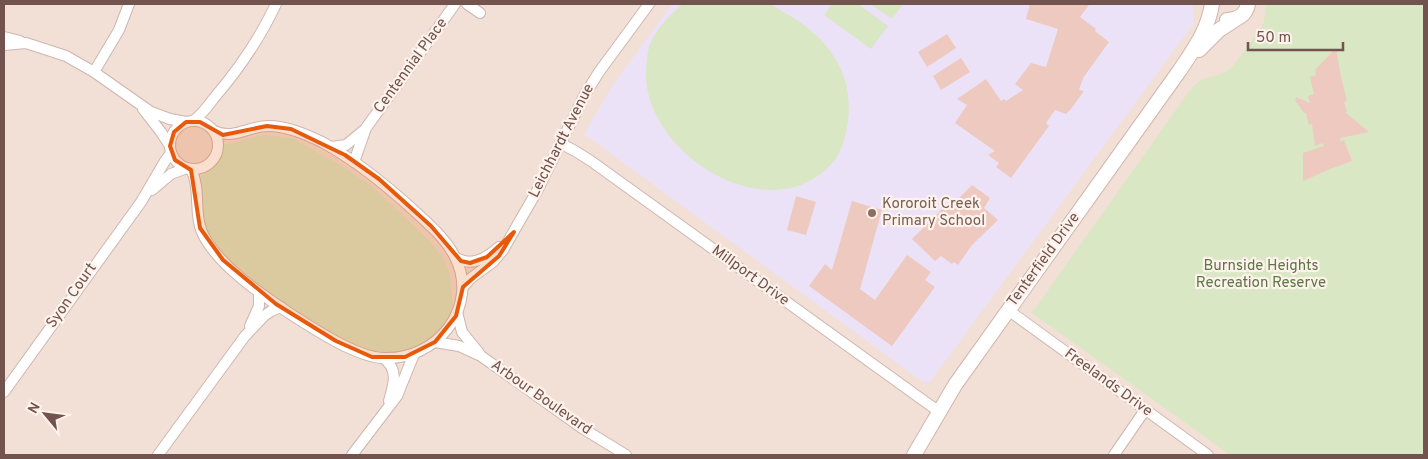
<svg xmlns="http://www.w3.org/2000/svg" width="1428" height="459" viewBox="0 0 1428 459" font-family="Overpass,sans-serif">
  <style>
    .residential { fill: #f2dfd5 }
    .education { fill: #ece2f7 }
    .green { fill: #d9e7c5 }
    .building { fill: #eec9bf }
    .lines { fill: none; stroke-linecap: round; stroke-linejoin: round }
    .street-casing { stroke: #cdb7b0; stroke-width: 12 }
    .secondary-casing { stroke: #d0b6ad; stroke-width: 16 }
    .street { stroke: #fff; stroke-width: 10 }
    .secondary { stroke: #fff; stroke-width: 14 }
    .marked { fill: #e8590c; fill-opacity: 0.2; stroke: #e8590c; stroke-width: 4; stroke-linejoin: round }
    .education-dot { fill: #8d6e63; stroke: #fef3ec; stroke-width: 2 }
    .labels { text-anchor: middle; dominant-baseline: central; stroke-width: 4.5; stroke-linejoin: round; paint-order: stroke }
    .street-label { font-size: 15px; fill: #72534d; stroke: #fef3ec }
    .education-label { font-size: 15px; fill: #785e54; stroke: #fef3ec; text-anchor: start }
    .park-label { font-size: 15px; fill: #5d7745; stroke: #fef3ec }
  </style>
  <rect width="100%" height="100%" fill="#faefe6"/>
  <rect class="residential" x="4" y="4" width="1420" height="451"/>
  <path class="education" d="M672 4H1191L1193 5 1194 23 930 382H923L584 134 611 88Z"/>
  <g class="green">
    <path d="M683 4C704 4 726 4 747 4 754 4 763 2 769 4 777 7 785 13 792 17 833 42 856 79 847 128 845 139 841 153 833 162 772 234 642 154 646 70 647 62 647 52 650 44 657 28 669 15 683 4Z"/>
    <path d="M832 4H858L888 26 871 49 824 15Z"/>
    <path d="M870 4H903L892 19Z"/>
    <path d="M1266 4H1424V455H1230L1032 313 1190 90C1205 72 1215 80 1228 70 1236 65 1253 38 1260 29L1264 22Z"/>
    <path d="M264 135 292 138 347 169 373 187 431 242 444 259 450 274 453 303 449 315 443 327 427 343 402 355 373 354 330 334 265 292 217 252 203 226 199 178C215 167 218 164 221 145L233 143Z"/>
  </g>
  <g class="building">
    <path d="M1030 4H1087L1089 5 1080 17 1096 29 1095 31 1109 42 1083 78 1079 90 1084 91 1071 109 1066 114 1055 110 1046 123 1049 126 1011 178 996 167 999 163 988 155 995 151 955 123 967 105 957 99 986 79 1001 101 1004 99 1006 101 1023 90 1015 84 1031 63 1046 67 1058 29 1026 19Z"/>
    <path d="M947 34 956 48 927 67 918 52Z"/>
    <path d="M1336 48 1341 77 1347 101 1344 102 1347 112 1346 113 1369 132 1340 138 1341 142 1344 140 1352 161 1330 169 1303 181V153L1324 146 1323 143 1315 146 1312 124 1309 125 1306 113H1304L1295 100 1296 97 1310 103 1308 96 1314 94 1310 77 1316 75 1315 70Z"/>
    <path d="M961 58 970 72 941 90 933 76Z"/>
    <path d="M972 185 990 198 984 208 998 220 972 245 958 265 954 262 952 264 941 256 935 261 912 239 950 201 953 204Z"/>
    <path d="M796 196 816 202 806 235 787 230Z"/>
    <path d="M852 201 882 210 860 289 875 300 907 255 931 272 925 280 935 287 892 346 809 286 825 264 832 270Z"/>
  </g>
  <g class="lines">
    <defs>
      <g id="street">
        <path d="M467 4 480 13"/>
        <path d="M4 37 20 41"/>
        <path d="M4 45 26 43 66 56 94 72 151 112 170 119 186 122"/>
        <path d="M94 72 119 30 129 4"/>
        <path d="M143 109 161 132 170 146"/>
        <path d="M193 121C202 115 208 106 214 98 239 69 260 38 276 4"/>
        <circle cx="194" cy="145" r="24"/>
        <path d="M560 143 575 151 591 161 938 411"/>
        <path d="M331 147 346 145 363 131"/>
        <path d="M354 162 366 128 455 4"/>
        <path d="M191 169C202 191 192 217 205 238 221 267 262 295 289 313 312 328 356 357 383 358 437 361 480 307 455 257 447 241 434 229 421 217 390 188 359 162 322 142 305 134 287 126 268 126 248 126 234 140 214 131"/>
        <path d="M152 190 171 174 187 168"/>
        <path d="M456 258C473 267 486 258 499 247"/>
        <path d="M463 287 471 278 493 262 503 250 537 191 584 96 599 72 649 4"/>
        <path d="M1008 310 1208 455"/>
        <path d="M457 312 462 332 479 353"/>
        <path d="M250 326 259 306V292"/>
        <path d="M435 342 459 346 481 356 582 428 626 455"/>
        <path d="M383 358C399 369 394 384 389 401"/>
        <path d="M4 392 141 202 165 161 171 153"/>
        <path d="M158 455 245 336 264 316 271 311 281 307"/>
        <path d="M352 455 397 396 414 354"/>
        <path d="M1114 455 1145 410"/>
      </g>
      <g id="secondary">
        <path d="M1227 20C1238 20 1246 15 1248 4"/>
        <path d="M1199 50 1219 30 1236 19"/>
        <path d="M914 455 955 385 1180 70C1194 49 1208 30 1212 4"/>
      </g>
    </defs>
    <use href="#street" class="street-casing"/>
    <use href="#secondary" class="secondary-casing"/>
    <use href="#street" class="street"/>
    <use href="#secondary" class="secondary"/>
  </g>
  <path class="marked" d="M186 122H200L223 135 267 126 291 129 345 155 379 179 431 226 461 261 470 263 487 257 514 232 499 256 463 287 456 316 435 342 405 357H372L336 341 276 304 223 260 200 228 191 170 175 160 170 146 174 132Z"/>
  <circle class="education-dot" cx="872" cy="213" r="5"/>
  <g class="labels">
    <g class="street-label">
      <text transform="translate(411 66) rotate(-54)">Centennial Place</text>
      <text transform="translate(562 141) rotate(-63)">Leichhardt Avenue</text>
      <text transform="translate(1044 260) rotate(-54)">Tenterfield Drive</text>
      <text transform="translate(750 276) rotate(36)">Millport Drive</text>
      <text transform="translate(72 296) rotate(-55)">Syon Court</text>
      <text transform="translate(1108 383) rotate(36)">Freelands Drive</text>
      <text transform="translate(541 398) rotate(35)">Arbour Boulevard</text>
    </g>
    <g class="education-label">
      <text x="882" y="204">Kororoit Creek<tspan x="882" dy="17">Primary School</tspan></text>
    </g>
    <g class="park-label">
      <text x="1261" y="266">Burnside Heights<tspan x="1261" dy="17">Recreation Reserve</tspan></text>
    </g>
  </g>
  <rect width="1428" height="459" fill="none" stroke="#72534d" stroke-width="10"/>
  <g transform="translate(45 414) rotate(299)" stroke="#fef3ec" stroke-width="4" paint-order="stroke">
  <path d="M0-4L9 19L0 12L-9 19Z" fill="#72534d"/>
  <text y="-8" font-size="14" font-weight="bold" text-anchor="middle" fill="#72534d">N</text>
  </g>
  <path d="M1248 42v8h95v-8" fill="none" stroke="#72534d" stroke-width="2.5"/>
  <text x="1256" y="42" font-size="15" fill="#72534d" stroke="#fef3ec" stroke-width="4" paint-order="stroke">50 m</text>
</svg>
